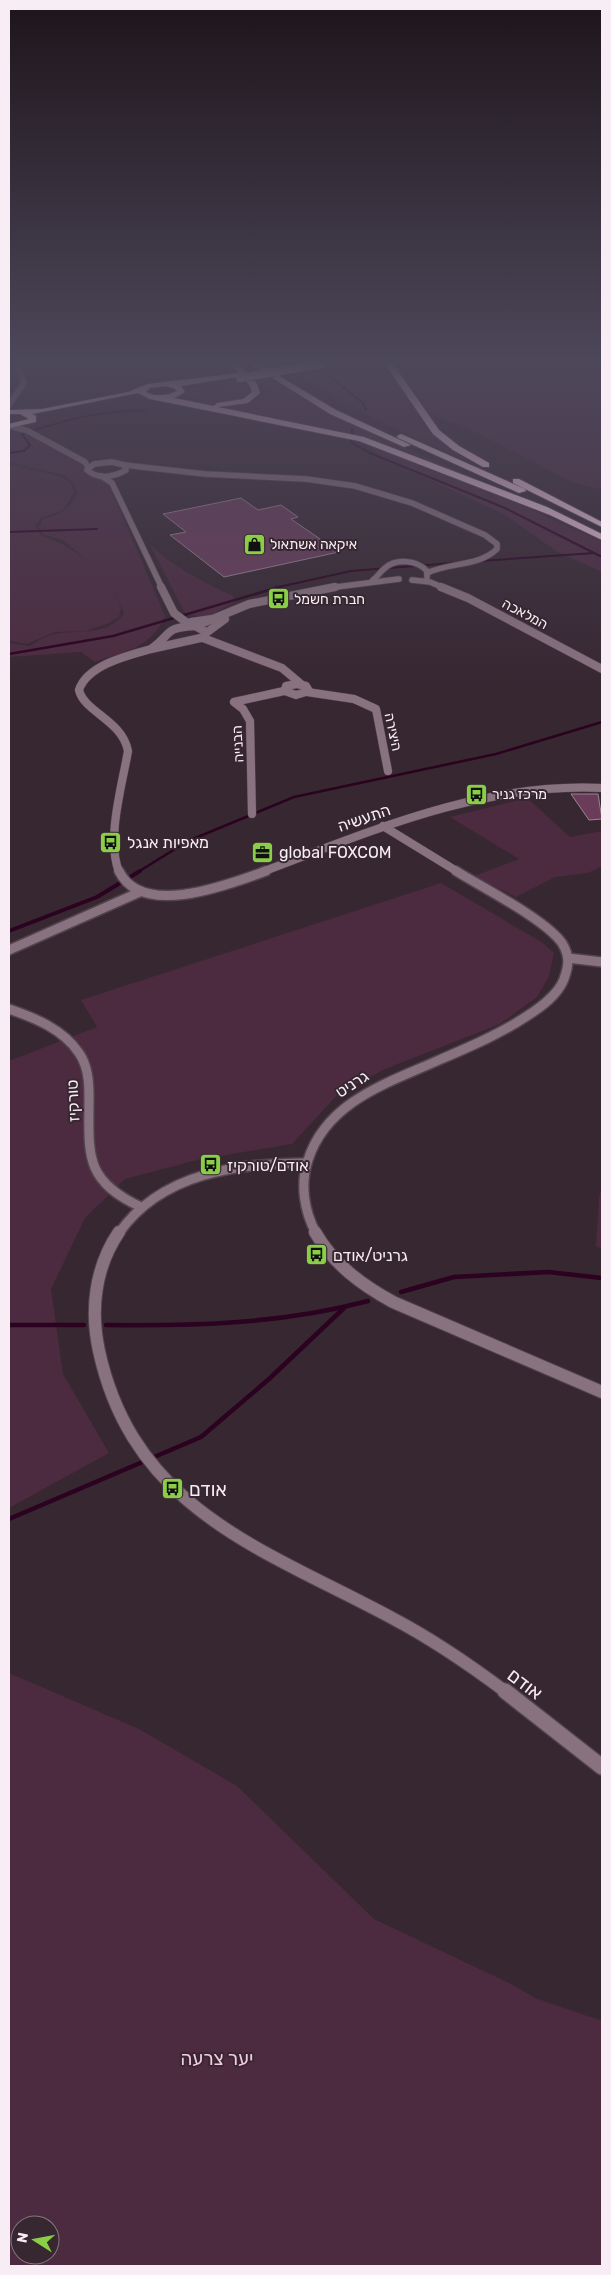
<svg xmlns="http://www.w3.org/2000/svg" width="611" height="2275" viewBox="0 0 611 2275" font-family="Rubik,'Noto Sans Hebrew',sans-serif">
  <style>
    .green { fill: #4c2b40; fill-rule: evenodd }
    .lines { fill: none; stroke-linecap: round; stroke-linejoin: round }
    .stream-far3 { stroke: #2b0220; stroke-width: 2 }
    .stream-far2 { stroke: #2b0220; stroke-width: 2.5 }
    .stream-far1 { stroke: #2b0220; stroke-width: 4 }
    .stream { stroke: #2b0220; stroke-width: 4.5 }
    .building { fill: #6b3c5a; stroke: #9a8691 }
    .minor-far4-casing { stroke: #52434c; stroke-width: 7 }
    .minor-far3-casing { stroke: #52434c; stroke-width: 9 }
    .minor-far2-casing { stroke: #52434c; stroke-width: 12 }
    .minor-far1-casing { stroke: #52434c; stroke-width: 14 }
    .minor-casing { stroke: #52434c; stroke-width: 18 }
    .tertiary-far3-casing { stroke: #52434c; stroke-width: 7 }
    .tertiary-far2-casing { stroke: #52434c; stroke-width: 9 }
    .tertiary-far1-casing { stroke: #52434c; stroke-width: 12 }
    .tertiary-casing { stroke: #52434c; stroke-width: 14 }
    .trunk-casing { stroke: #52434c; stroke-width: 2 }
    .minor-far4 { stroke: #897280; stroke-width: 5.5 }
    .minor-far3 { stroke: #897280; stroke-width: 8 }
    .minor-far2 { stroke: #897280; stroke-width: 9 }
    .minor-far1 { stroke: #897280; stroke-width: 12 }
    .minor { stroke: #897280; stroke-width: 15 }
    .tertiary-far3 { stroke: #897280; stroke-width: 5.5 }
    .tertiary-far2 { stroke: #897280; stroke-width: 8 }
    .tertiary-far1 { stroke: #897280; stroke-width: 9 }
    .tertiary { stroke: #897280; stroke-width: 12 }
    .trunk { fill: #f2c8e0; fill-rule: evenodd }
    .trunk-bridge-casing { stroke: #52434c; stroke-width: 9; stroke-linecap: butt }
    .trunk-bridge { stroke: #f2c8e0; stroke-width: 8 }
    .labels { text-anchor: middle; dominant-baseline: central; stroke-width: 4; stroke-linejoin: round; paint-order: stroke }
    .far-poi-label { font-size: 14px; fill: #f8edf4; stroke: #372731; text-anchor: start }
    .far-street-label { font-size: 14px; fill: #f8edf4; stroke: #372731 }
    .street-label { font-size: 16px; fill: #f8edf4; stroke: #372731 }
    .poi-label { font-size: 16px; fill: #f8edf4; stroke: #372731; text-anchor: start }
    .near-poi-label { font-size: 19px; fill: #f8edf4; stroke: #372731; text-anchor: start }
    .near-street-label { font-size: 19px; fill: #f8edf4; stroke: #372731 }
    .near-park-label { font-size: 19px; fill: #f7c8e4; stroke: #372731 }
  </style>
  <rect width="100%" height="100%" fill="#372731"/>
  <g class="green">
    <path d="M242 364H248L322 411 501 490 397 448 350 433 172 398 179 396C195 409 253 412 265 393V389Z"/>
    <path d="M331 364H386C401 386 416 415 434 434 461 462 504 477 538 494L375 419 290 372Z"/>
    <path d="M396 364H602V490L572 482 470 429 422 410Z"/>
    <path d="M245 379 252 393C236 405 201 409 185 393L191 389Z"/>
    <path d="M9 428 21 431 83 464 84 473 108 482 165 616C150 649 127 650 95 662L81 652 9 657V643L30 646C38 641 45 636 55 634 78 629 109 637 124 613L114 590 121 608 119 617 107 624 85 631 55 632 27 644 9 641V464L58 476 70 482 74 491 64 510 41 518 35 526 41 536C66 542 85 559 104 575L63 540 44 535 38 527 42 524V519C63 514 67 511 78 493L74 483 64 475 9 462Z"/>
    <path d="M369 444 515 502 602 542V572L556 551 505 515 379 456Z"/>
    <path d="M150 545C175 568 203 582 233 596L235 602 207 617 186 615Z"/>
    <path d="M527 798 570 837 602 831V866L588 873 555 877 516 897 474 876 519 859 450 817Z"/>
    <path d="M441 883 543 943 554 953 549 976 537 997 500 1024 385 1069 338 1094 292 1144 197 1160 125 1179 85 1218 51 1289 63 1374 109 1453 9 1508V1061L97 1027 81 1000Z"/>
    <path d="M602 1185V1250L596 1246 599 1198Z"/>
    <path d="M9 1673 139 1729 237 1786 374 1919 513 1985 535 1998 602 2021V2266H9ZM20 2225H50V2255H20Z"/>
  </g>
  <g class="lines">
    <g class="stream-far3">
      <path d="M315 365 363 403 366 410"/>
      <path d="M352 429V433"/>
      <path d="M350 438 352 443 370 453 505 508 602 557"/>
      <path d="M9 453 24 451 30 445 22 434C63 421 102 409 145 411"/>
      <path d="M9 532 97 529"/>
      <path d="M480 561 594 553"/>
      <path d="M274 588 351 571 453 563"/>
    </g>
    <g class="stream-far2">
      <path d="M9 654 113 636 279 587"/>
      <path d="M138 872 188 841 294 797 496 754 602 722"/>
    </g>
    <path class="stream-far1" d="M9 931 97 897 140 871"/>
    <g class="stream">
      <path d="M401 1292 454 1277 548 1272 602 1278"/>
      <path d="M9 1325H84"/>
      <path d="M106 1325C195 1326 281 1324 368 1301"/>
      <path d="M9 1519 201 1437 269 1379 344 1308"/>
    </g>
  </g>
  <g class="building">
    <path d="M241 498 258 510 281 505 298 517 291 519 339 552 224 577 170 535 186 532 163 514Z"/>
    <path d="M571 794H598L602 819 589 820Z"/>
  </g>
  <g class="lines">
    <defs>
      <g id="minor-far4">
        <path d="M124 465 205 474 306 479 355 486 412 503 485 535 497 544V549C478 567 450 562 427 573"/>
        <path d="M373 580C378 576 380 572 385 568 396 558 417 560 427 571V577"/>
        <path d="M412 580 430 582 444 588"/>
        <path d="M328 588 399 579"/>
      </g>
      <g id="minor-far3">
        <path d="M441 587 468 598 602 669"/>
        <path d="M203 623 249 604 335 587"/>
        <path d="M206 633 225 619"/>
        <path d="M203 638 282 668 301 684"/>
        <path d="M297 684 306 686 309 691 296 695 285 691 286 686Z"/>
        <path d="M307 692 354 699 376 709 388 771"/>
        <path d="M252 814 250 721 243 709 234 702 284 691"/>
      </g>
      <g id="minor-far2">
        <path d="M9 950 140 892"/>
        <path d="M568 958 602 962"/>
        <path d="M9 1009C35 1018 63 1029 79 1053 88 1066 89 1082 89 1097 89 1154 83 1180 141 1207"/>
        <path d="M119 1233C161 1173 238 1163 306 1163"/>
      </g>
      <path id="minor-far1" d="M119 1232C95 1267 90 1310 99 1351 134 1511 266 1550 392 1618 432 1639 470 1665 506 1692"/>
      <path id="minor" d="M505 1691 602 1767"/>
      <g id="tertiary-far3">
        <path d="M9 405 24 383 17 364"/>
        <path d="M10 426 28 431 85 462 88 467"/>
        <path d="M112 462 124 465 126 470C114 477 98 480 87 470L94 464Z"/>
        <path d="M101 476 112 483 162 588"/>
      </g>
      <g id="tertiary-far2">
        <path d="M161 587 174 613 191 626"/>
        <path d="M191 622 212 619"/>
        <path d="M195 626 206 632 205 637 151 649C174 633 162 628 195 626Z"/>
        <path d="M383 826 458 872"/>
        <path d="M119 872C106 839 122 786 128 751 122 720 84 712 79 690 87 665 129 655 151 649"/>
        <path d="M262 872C371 831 484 782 602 788"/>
      </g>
      <g id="tertiary-far1">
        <path d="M119 871C142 919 230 884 266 871"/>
        <path d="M316 1233C304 1211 300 1184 308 1160 327 1101 388 1083 439 1060 469 1047 500 1034 527 1016 541 1007 558 995 564 979 569 965 570 956 562 943 545 919 483 888 456 871"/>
      </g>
      <path id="tertiary" d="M315 1232C333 1264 362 1285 393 1302L602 1392"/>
      <g id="trunk">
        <path d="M231 364H239L257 384 260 393 248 403 218 407 364 437 547 507 602 534V540L550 515 359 441 150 399 138 393 32 414 36 416V422L9 428V424L29 419 20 414H9V410L42 409 128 392 148 384 239 373ZM240 375 250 386 252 392 243 399 217 403 214 406 174 398 185 392 181 386 237 377ZM166 386 175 389 177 391C167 396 155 397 146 392L150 388Z"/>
        <path d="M250 364H259L336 410 411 445 404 447 330 414Z"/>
        <path d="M385 364H393L439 430 459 446 489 463V467H483L453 450 433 434Z"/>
        <path d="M401 434 525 489 526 491 519 493 398 438 397 436Z"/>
        <path d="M513 479H519L602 522V527L513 483Z"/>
      </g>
    </defs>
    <use href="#minor-far4" class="minor-far4-casing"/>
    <use href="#minor-far3" class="minor-far3-casing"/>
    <use href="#minor-far2" class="minor-far2-casing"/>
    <use href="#minor-far1" class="minor-far1-casing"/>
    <use href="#minor" class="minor-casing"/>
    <use href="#tertiary-far3" class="tertiary-far3-casing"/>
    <use href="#tertiary-far2" class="tertiary-far2-casing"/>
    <use href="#tertiary-far1" class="tertiary-far1-casing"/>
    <use href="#tertiary" class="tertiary-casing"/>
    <use href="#trunk" class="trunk-casing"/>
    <use href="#minor-far4" class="minor-far4"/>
    <use href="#minor-far3" class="minor-far3"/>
    <use href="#minor-far2" class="minor-far2"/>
    <use href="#minor-far1" class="minor-far1"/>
    <use href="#minor" class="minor"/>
    <use href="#tertiary-far3" class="tertiary-far3"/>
    <use href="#tertiary-far2" class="tertiary-far2"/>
    <use href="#tertiary-far1" class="tertiary-far1"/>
    <use href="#tertiary" class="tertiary"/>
    <use href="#trunk" class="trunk"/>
    <defs>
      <path id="trunk-bridge" d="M240 378 322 364"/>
    </defs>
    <use href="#trunk-bridge" class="trunk-bridge-casing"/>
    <use href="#trunk-bridge" class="trunk-bridge"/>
  </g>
  <linearGradient id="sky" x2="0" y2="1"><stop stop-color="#1e151b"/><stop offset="0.53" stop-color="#4d475a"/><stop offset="1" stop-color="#4d475a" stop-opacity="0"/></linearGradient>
  <rect width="611" height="682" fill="url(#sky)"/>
  <defs>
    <symbol id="shop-square" viewBox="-11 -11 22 22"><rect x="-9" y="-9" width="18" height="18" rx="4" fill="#8ace47" stroke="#372731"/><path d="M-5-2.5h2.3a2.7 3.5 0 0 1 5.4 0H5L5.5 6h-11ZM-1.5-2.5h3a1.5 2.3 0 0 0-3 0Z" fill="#111"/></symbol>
    <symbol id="bus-square" viewBox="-11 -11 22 22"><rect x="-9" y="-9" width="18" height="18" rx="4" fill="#8ace47" stroke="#372731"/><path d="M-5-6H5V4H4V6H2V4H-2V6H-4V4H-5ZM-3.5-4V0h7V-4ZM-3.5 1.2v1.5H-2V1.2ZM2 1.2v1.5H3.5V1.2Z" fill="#111"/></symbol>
    <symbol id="office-square" viewBox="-11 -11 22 22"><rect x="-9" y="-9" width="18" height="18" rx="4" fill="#8ace47" stroke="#372731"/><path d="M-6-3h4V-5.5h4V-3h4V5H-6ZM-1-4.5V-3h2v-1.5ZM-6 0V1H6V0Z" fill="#111"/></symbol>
  </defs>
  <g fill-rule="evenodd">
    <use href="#shop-square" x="242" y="532" width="25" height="25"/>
    <use href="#bus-square" x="266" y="586" width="25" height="25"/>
    <use href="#bus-square" x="464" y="782" width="25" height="25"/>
    <use href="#bus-square" x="98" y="830" width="25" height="25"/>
    <use href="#office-square" x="250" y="840" width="25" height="25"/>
    <use href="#bus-square" x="198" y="1152" width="25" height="25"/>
    <use href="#bus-square" x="304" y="1242" width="25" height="25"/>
    <use href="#bus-square" x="160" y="1476" width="25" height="25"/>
  </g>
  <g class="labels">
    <g class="far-poi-label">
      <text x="270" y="544">איקאה אשתאול</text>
      <text x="294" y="599">חברת חשמל</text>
      <text x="492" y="794">מרכז גניר</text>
    </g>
    <g class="far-street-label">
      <text transform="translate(525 614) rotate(28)">המלאכה</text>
      <text transform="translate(393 732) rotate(78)">היצירה</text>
      <text transform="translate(238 744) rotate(-93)">הבנייה</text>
    </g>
    <g class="street-label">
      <text transform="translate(364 818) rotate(-19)">התעשיה</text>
      <text transform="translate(352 1084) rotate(-33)">גרניט</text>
      <text transform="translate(73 1101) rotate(-93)">טורקיז</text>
    </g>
    <g class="poi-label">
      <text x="127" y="842">מאפיות אנגל</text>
      <text x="279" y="852">global FOXCOM</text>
      <text x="227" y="1165">אודם/טורקיז</text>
      <text x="333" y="1255">גרניט/אודם</text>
    </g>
    <g class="near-poi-label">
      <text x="189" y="1489">אודם</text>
    </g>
    <g class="near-street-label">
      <text transform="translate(525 1684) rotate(37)">אודם</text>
    </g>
    <g class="near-park-label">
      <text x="217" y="2058">יער צרעה</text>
    </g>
  </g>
  <rect width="611" height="2275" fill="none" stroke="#f8edf4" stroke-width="20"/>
  <g transform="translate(35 2240) rotate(281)"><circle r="24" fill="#372731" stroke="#84767f"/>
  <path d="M0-4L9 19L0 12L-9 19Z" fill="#8ace47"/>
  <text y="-8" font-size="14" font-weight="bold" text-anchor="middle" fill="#f8edf4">N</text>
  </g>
</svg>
